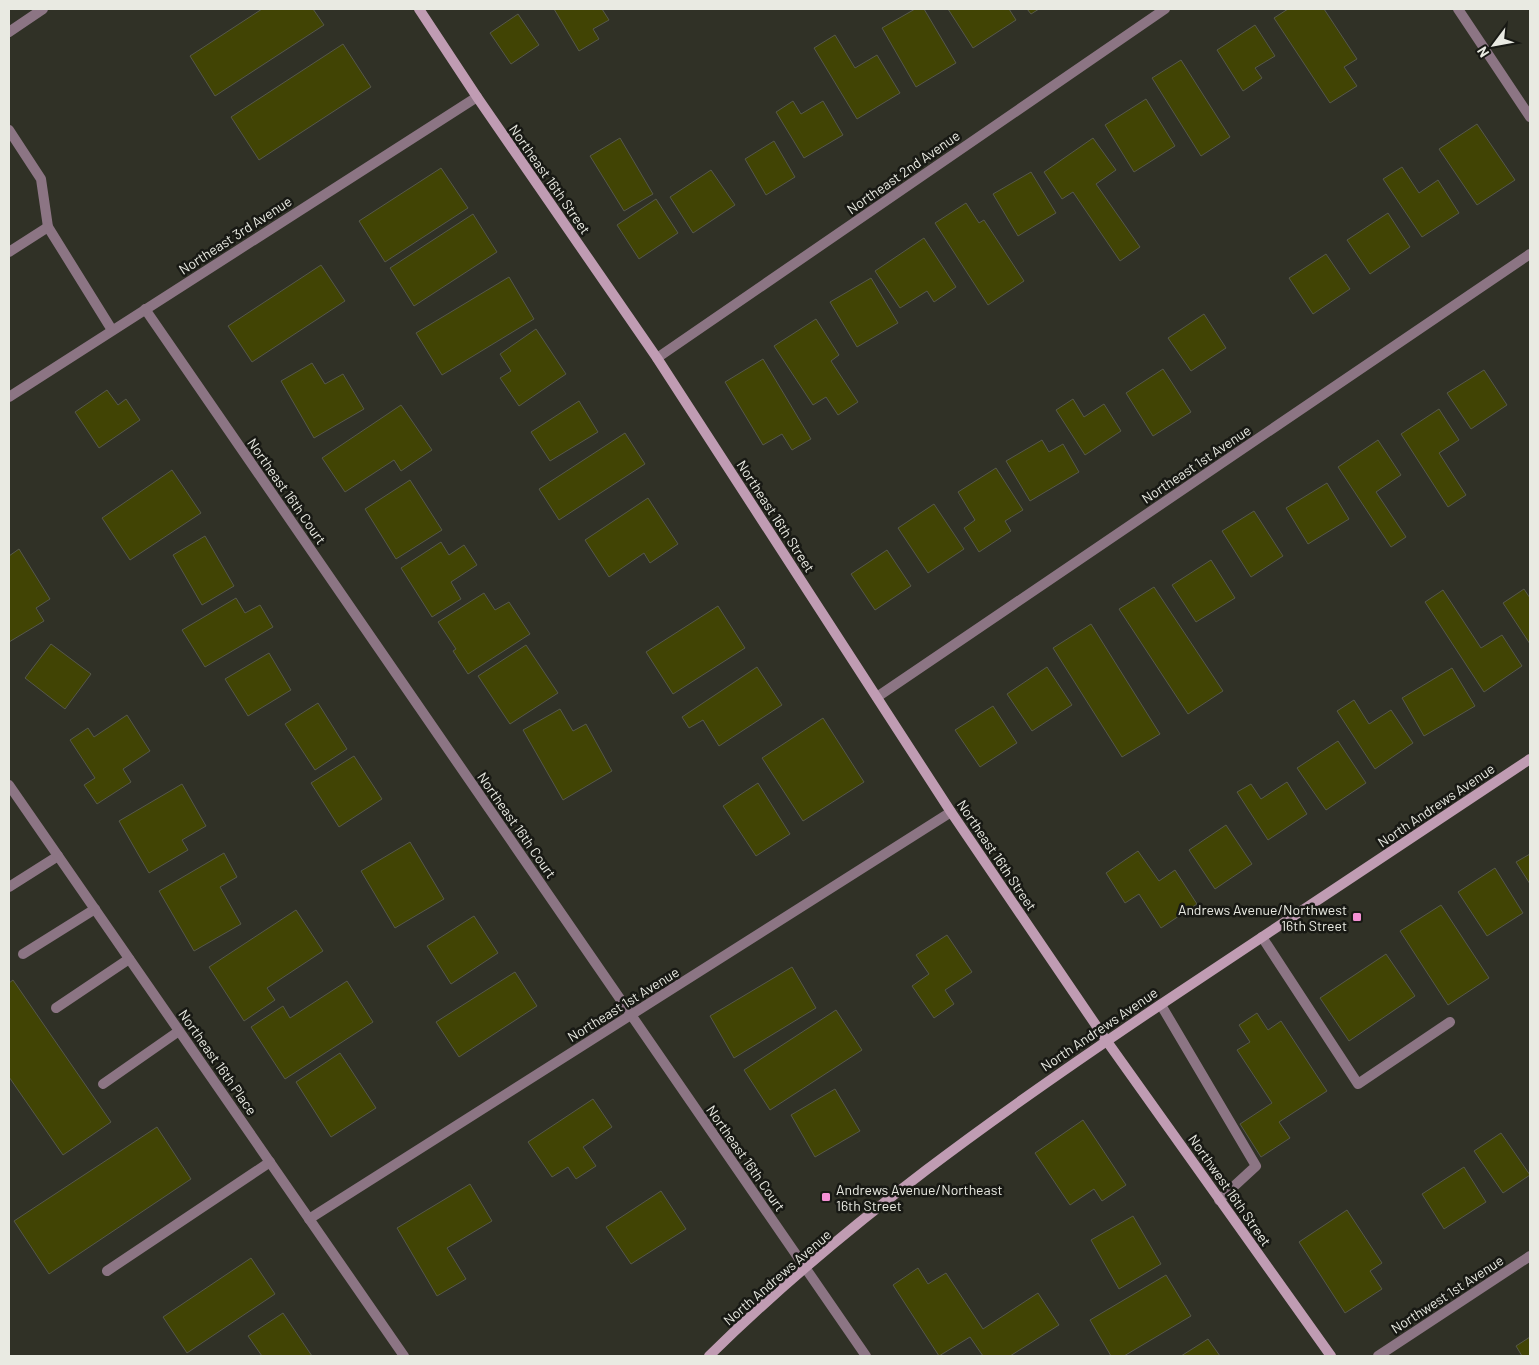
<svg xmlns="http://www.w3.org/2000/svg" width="1539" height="1365" viewBox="0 0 1539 1365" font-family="Barlow,sans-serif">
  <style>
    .building { fill: #414404; stroke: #56584b }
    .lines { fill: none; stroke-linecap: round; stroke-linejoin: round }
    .lane { stroke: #8c7584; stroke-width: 10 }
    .street { stroke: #8c7584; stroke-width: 10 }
    .secondary { stroke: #c09cb3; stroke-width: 10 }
    .poi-dot { fill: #f491d4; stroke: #181914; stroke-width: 2 }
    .labels { text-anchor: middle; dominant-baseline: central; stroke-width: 5; stroke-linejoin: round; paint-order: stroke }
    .street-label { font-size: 14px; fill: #e9eae2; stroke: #181914 }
    .poi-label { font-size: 14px; fill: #e9eae2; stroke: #181914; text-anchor: end }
  </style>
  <rect width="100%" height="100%" fill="#303126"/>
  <g class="building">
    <path d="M262 9H313L324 25 215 96 190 56Z"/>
    <path d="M554 9H602L609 20 593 29 599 39 579 51Z"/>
    <path d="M915 9H924L956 63 916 87 882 28Z"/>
    <path d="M948 9H1009L1016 20 973 48Z"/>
    <path d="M1027 9H1039L1031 14Z"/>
    <path d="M1288 9H1324L1357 59 1344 67 1357 86 1330 103 1274 18Z"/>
    <path d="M518 14 539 45 511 64 490 33Z"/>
    <path d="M1255 25 1275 56 1255 68 1262 78 1243 91 1217 50Z"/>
    <path d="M835 35 855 68 877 55 900 93 857 119 814 48Z"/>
    <path d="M343 44 371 87 259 160 231 117Z"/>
    <path d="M1181 60 1230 137 1201 156 1152 78Z"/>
    <path d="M1146 99 1175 146 1134 172 1105 125Z"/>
    <path d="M793 101 801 114 823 101 843 135 804 158 776 112Z"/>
    <path d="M1477 124 1515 180 1477 205 1439 149Z"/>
    <path d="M620 138 653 194 624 211 590 156Z"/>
    <path d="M1093 138 1116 170 1096 184 1140 247 1120 261 1073 192 1062 199 1044 172Z"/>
    <path d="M774 141 795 177 766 195 745 159Z"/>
    <path d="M1402 167 1419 193 1438 180 1459 213 1422 237 1383 179Z"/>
    <path d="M441 168 468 208 385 262 359 221Z"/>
    <path d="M711 170 735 205 693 233 670 197Z"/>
    <path d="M1031 172 1056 213 1018 236 993 194Z"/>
    <path d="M656 199 678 233 639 259 617 225Z"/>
    <path d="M966 203 979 223 984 220 1024 281 988 305 935 223Z"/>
    <path d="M1388 213 1410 247 1370 274 1347 240Z"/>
    <path d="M473 214 497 252 414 306 390 268Z"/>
    <path d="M924 238 956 287 934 302 927 291 900 308 875 271Z"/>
    <path d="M1326 254 1350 289 1313 314 1289 278Z"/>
    <path d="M321 265 345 301 252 362 228 326Z"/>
    <path d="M509 277 534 319 442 375 416 333Z"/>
    <path d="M871 278 898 323 857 347 830 302Z"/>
    <path d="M1204 314 1226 348 1191 371 1168 338Z"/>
    <path d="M816 319 839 355 831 361 858 402 838 415 826 397 813 405 774 346Z"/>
    <path d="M536 329 566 374 519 406 500 378 511 371 500 354Z"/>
    <path d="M763 359 811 439 792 450 782 434 763 445 725 382Z"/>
    <path d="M312 363 325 384 343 374 364 409 314 438 281 381Z"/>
    <path d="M1163 369 1191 412 1153 436 1126 393Z"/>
    <path d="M1484 370 1507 405 1471 429 1447 393Z"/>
    <path d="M107 390 118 405 126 399 140 420 99 448 75 412Z"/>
    <path d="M1073 399 1084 417 1104 404 1121 431 1085 455 1056 410Z"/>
    <path d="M579 401 598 432 550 461 531 432Z"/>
    <path d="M401 405 432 450 401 471 394 460 345 492 322 458Z"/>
    <path d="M1439 409 1459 440 1439 453 1466 495 1448 507 1401 434Z"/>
    <path d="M625 433 645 464 559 520 539 489Z"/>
    <path d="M1042 440 1049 452 1063 444 1079 472 1030 501 1006 461Z"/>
    <path d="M1378 440 1401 475 1376 492 1406 537 1391 547 1338 467Z"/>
    <path d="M996 468 1023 510 1005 521 1011 531 979 552 964 528 975 520 958 492Z"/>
    <path d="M172 470 201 513 130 560 102 518Z"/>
    <path d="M410 480 442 530 396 559 365 509Z"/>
    <path d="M1327 483 1349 519 1308 544 1286 508Z"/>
    <path d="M648 498 678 544 650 563 644 553 609 577 585 540Z"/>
    <path d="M934 504 964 549 928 573 898 528Z"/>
    <path d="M1254 511 1283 556 1251 577 1222 531Z"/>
    <path d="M205 536 234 586 202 605 173 555Z"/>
    <path d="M441 542 449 555 464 545 477 565 451 582 461 599 432 617 401 568Z"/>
    <path d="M19 549 50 599 36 608 44 621 9 642V556Z"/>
    <path d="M887 550 911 586 875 610 851 574Z"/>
    <path d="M1211 560 1235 598 1196 622 1172 585Z"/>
    <path d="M1154 587 1223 691 1188 714 1119 609Z"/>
    <path d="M1524 589 1530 598V644L1503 603Z"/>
    <path d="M1443 590 1481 648 1502 635 1522 666 1484 692 1425 602Z"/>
    <path d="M484 593 495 610 509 602 530 634 468 674 453 651 456 649 438 622Z"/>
    <path d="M236 598 245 613 260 605 273 627 205 667 182 630Z"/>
    <path d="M718 606 745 648 673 694 646 652Z"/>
    <path d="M1091 624 1160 734 1122 757 1053 648Z"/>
    <path d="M51 644 91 674 65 709 25 678Z"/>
    <path d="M526 645 558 693 510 724 478 676Z"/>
    <path d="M269 653 291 690 248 716 225 679Z"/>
    <path d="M757 667 782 705 719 746 703 720 689 728 682 717Z"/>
    <path d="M1047 667 1072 705 1032 731 1007 694Z"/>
    <path d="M1452 668 1475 706 1424 736 1402 698Z"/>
    <path d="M1354 700 1369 724 1391 710 1413 743 1375 769 1337 711Z"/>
    <path d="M318 703 347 749 315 770 285 724Z"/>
    <path d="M993 706 1017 743 980 767 955 730Z"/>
    <path d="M560 709 573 731 586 724 612 771 563 800 523 730Z"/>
    <path d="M127 715 150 751 123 769 131 782 97 804 84 785 95 778 70 740 88 728 94 737Z"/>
    <path d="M823 718 864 782 803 821 762 758Z"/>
    <path d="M1338 741 1366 783 1326 810 1297 768Z"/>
    <path d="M354 756 382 799 339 827 311 783Z"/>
    <path d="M1287 782 1307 814 1268 840 1237 792 1251 784 1261 799Z"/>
    <path d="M758 783 790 834 756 856 723 806Z"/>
    <path d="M182 784 206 826 182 840 188 850 149 873 119 821Z"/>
    <path d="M1226 825 1252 864 1215 889 1189 850Z"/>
    <path d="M410 842 444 899 395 928 361 871Z"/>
    <path d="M1138 851 1159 881 1175 870 1197 904 1161 928 1139 894 1125 903 1106 873Z"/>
    <path d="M224 853 237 877 220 887 241 924 194 951 159 891Z"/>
    <path d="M1530 854V884L1516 862Z"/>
    <path d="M1495 868 1523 913 1487 936 1458 892Z"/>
    <path d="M1441 905 1489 978 1448 1005 1400 931Z"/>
    <path d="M296 910 323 951 267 988 275 1000 244 1021 209 967Z"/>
    <path d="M474 916 498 953 451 984 427 946Z"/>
    <path d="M947 935 972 972 945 990 954 1004 934 1018 912 986 929 974 916 955Z"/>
    <path d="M1386 954 1415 996 1349 1041 1320 998Z"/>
    <path d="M792 967 816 1008 734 1058 710 1016Z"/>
    <path d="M515 972 537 1006 459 1057 436 1022Z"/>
    <path d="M13 980 111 1122 63 1155 9 1077V983Z"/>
    <path d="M347 981 373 1022 285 1079 251 1027 283 1006 290 1018Z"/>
    <path d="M836 1010 862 1050 770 1110 744 1070Z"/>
    <path d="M1257 1013 1268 1030 1281 1021 1327 1091 1279 1122 1290 1138 1261 1157 1240 1124 1272 1103 1237 1050 1250 1042 1239 1025Z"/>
    <path d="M340 1053 376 1108 331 1137 296 1082Z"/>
    <path d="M835 1089 860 1131 815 1157 791 1115Z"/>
    <path d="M593 1099 612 1127 583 1147 596 1166 576 1179 568 1167 552 1177 528 1142Z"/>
    <path d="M1083 1120 1126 1185 1102 1201 1094 1189 1070 1205 1035 1153Z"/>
    <path d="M157 1127 191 1179 49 1274 14 1221Z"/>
    <path d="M1501 1133 1530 1175 1503 1193 1474 1151Z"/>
    <path d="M1464 1167 1486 1202 1444 1229 1422 1194Z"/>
    <path d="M470 1184 492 1221 447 1248 466 1279 437 1296 397 1228Z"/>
    <path d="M661 1191 686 1229 631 1264 606 1227Z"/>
    <path d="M1347 1210 1382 1263 1370 1271 1382 1289 1345 1313 1299 1242Z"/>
    <path d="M1133 1216 1161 1264 1119 1289 1091 1240Z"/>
    <path d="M251 1258 275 1294 187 1353 163 1317Z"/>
    <path d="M918 1268 928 1284 946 1273 983 1329 1038 1293 1059 1325 1010 1356H983L970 1337 939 1356 893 1285Z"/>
    <path d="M1166 1275 1191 1316 1124 1356H1111L1090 1320Z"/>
    <path d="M283 1313 312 1356H262L248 1336Z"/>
    <path d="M1530 1337V1356H1522L1516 1346Z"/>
    <path d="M1208 1339 1220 1356H1181Z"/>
  </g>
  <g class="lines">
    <g class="lane">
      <path d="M9 32 43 9"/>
      <path d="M9 130 41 179 48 227 112 330"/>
      <path d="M9 252 48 227"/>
      <path d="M9 887 58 856"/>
      <path d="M1262 937 1358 1084 1450 1022"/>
      <path d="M23 954 95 909"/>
      <path d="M1161 1005 1256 1166 1219 1200"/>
      <path d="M56 1008 129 959"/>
      <path d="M103 1084 179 1031"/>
      <path d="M107 1271 270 1162"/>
    </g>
    <g class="street">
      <path d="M1458 9 1530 117"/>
      <path d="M145 309 866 1356"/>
      <path d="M657 358 1165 9"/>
      <path d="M9 397 477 97"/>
      <path d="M877 697 1530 254"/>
      <path d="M9 785 404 1356"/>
      <path d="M309 1219 951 812"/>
      <path d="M1378 1356 1530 1256"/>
    </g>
    <g class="secondary">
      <path d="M419 9 477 97 657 358 951 812 1106 1040 1331 1356"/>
      <path d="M709 1356C845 1222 1002 1111 1160 1005 1283 923 1407 841 1530 759"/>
    </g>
  </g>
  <g class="poi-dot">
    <rect x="1352" y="912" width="10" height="10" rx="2.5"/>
    <rect x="821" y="1192" width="10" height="10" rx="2.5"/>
  </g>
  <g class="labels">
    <g class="street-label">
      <text transform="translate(903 172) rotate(-35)">Northeast 2nd Avenue</text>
      <text transform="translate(550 179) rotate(55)">Northeast 16th Street</text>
      <text transform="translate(235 235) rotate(-33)">Northeast 3rd Avenue</text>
      <text transform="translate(1196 464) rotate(-34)">Northeast 1st Avenue</text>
      <text transform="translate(287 491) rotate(55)">Northeast 16th Court</text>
      <text transform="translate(776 516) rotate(57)">Northeast 16th Street</text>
      <text transform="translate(1436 805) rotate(-34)">North Andrews Avenue</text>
      <text transform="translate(517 825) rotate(55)">Northeast 16th Court</text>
      <text transform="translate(997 855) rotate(56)">Northeast 16th Street</text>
      <text transform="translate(623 1004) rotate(-32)">Northeast 1st Avenue</text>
      <text transform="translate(1099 1029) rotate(-34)">North Andrews Avenue</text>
      <text transform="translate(218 1062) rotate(55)">Northeast 16th Place</text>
      <text transform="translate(746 1158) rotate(55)">Northeast 16th Court</text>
      <text transform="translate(1230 1190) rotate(55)">Northwest 16th Street</text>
      <text transform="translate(777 1277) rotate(-41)">North Andrews Avenue</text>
      <text transform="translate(1447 1294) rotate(-33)">Northwest 1st Avenue</text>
    </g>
    <g class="poi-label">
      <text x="1347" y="909">Andrews Avenue/Northwest<tspan x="1347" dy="16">16th Street</tspan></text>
      <text x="836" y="1189" text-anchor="start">Andrews Avenue/Northeast<tspan x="836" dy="16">16th Street</tspan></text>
    </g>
  </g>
  <rect width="1539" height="1365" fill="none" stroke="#e9eae2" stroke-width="20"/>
  <g transform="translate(1494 45) rotate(238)" stroke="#181914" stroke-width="4" paint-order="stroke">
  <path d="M0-4L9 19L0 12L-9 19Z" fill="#e9eae2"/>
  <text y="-8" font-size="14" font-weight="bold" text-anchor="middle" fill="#e9eae2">N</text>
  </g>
</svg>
